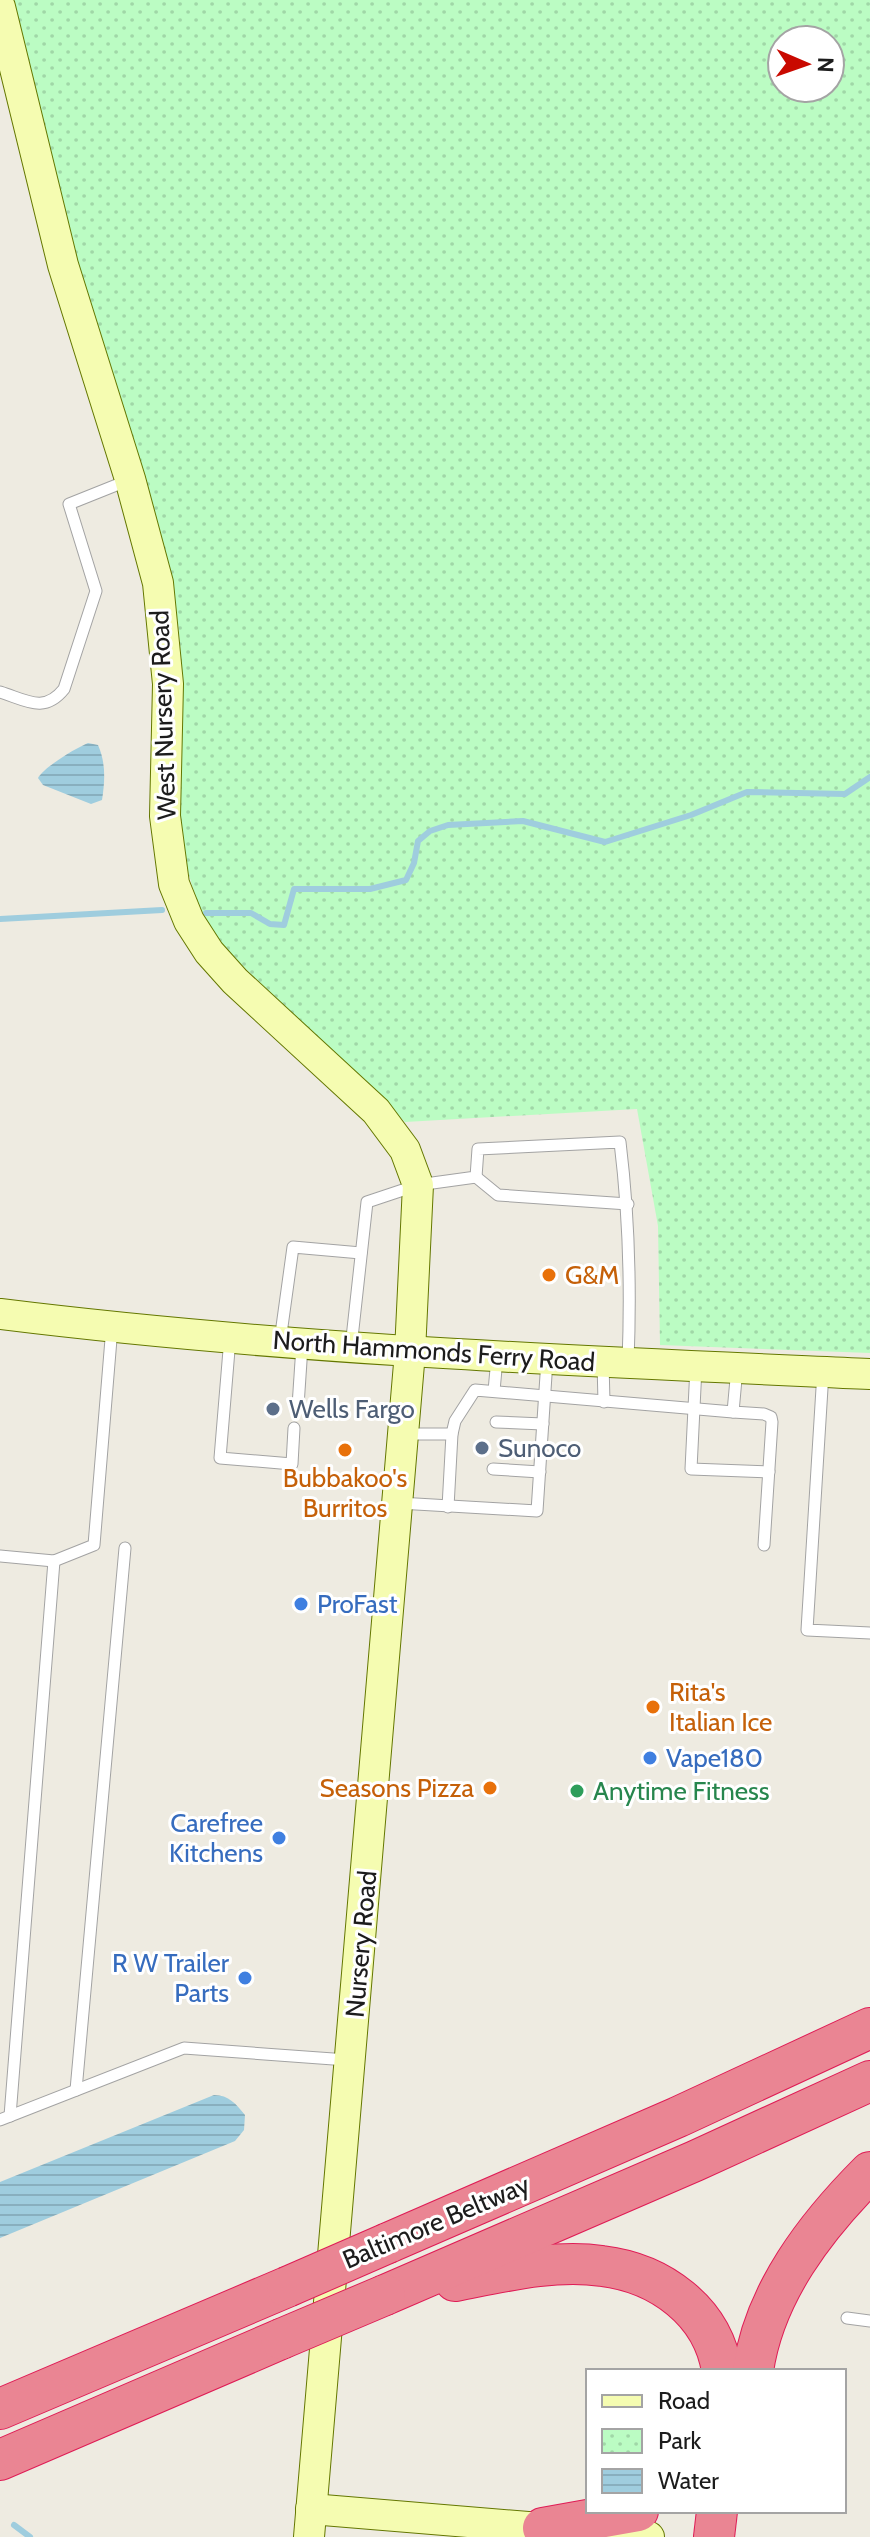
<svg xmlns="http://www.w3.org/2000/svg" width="870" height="2537" viewBox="0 0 870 2537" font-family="Cabin,sans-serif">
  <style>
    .park { fill: url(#park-dots); fill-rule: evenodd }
    .water { fill: url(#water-rules) }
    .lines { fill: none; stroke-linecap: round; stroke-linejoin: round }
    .stream { stroke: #9fcdde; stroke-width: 6 }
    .lane-casing { stroke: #a3a3a3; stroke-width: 13 }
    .secondary-casing { stroke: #647700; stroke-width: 32 }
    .highway-casing { stroke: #df1c55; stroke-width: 42 }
    .lane { stroke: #fff; stroke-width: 11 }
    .secondary { stroke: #f5fcb1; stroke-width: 30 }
    .highway { stroke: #ea8593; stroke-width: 40 }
    .highway-bridge-casing { stroke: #df1c55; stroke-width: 42; stroke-linecap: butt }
    .highway-bridge { stroke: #ea8593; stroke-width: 40 }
    .food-dot { fill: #e8710a; stroke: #fff; stroke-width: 3 }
    .service-dot { fill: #5c6f8a; stroke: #fff; stroke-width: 3 }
    .shop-dot { fill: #3f7fe0; stroke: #fff; stroke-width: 3 }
    .leisure-dot { fill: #2e9e5b; stroke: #fff; stroke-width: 3 }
    .labels { text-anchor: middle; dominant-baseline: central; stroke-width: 6; stroke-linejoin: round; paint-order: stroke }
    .street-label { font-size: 26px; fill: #1c1c1c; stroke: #fff }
    .food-label { font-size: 26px; fill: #c56008; stroke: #fff; text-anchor: start }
    .service-label { font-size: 26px; fill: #4e5e75; stroke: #fff; text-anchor: start }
    .shop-label { font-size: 26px; fill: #366cbe; stroke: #fff; text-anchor: start }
    .leisure-label { font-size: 26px; fill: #27864d; stroke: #fff; text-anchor: start }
  </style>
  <defs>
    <pattern id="park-dots" width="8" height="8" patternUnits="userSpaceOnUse" patternTransform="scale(2)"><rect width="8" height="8" fill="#bbfcc3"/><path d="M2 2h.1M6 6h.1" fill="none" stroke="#a0d7a7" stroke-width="1.8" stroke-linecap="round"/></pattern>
    <pattern id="water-rules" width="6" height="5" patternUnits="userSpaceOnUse" patternTransform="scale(2)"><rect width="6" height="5" fill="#9fcdde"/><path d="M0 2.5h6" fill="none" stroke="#88afbe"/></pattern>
  </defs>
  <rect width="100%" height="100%" fill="#eeebe1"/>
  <path class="park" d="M11 0H870V1353L660 1345 658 1226 637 1109 405 1122 220 944C156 846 189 751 180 644 175 578 156 518 136 455 116 392 96 328 76 265 50 178 33 88 11 0ZM782 40H830V88H782Z"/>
  <g class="water">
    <path d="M88 743 98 745C106 763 105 781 102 800L91 804 43 785 38 778C44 767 76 748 88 743Z"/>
    <path d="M214 2095C229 2095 236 2104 245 2115L244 2130 235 2141 0 2238V2182Z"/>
  </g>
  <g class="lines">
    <g class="stream">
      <path d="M206 913H251L270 924 284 925 294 889H370L406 880 414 863 418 841 430 831 448 825 523 821 605 842 691 815 747 792 845 794 870 777"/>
      <path d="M0 919 162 910"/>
      <path d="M14 2525 30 2537"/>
    </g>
    <defs>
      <g id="lane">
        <path d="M0 692C26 700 44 714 64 689L96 591 69 504 129 480"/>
        <path d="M476 1177 498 1195 628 1204"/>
        <path d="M230 1338 220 1458 292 1464 294 1428"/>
        <path d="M280 1341 293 1247 361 1253"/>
        <path d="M351 1347 367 1202 418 1185 476 1177 478 1149 620 1142C629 1216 631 1288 628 1362"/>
        <path d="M603 1363 604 1402"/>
        <path d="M696 1367 691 1469 769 1472"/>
        <path d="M737 1368 733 1412 764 1414 771 1417 772 1422 764 1545"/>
        <path d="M823 1372 807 1630 870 1633"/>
        <path d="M494 1391 497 1358"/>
        <path d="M298 1406 302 1346"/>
        <path d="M496 1422 543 1424"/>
        <path d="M404 1434H452"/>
        <path d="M493 1469 540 1472"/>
        <path d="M399 1503 537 1511 547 1360"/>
        <path d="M448 1507 452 1434 455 1421 475 1390 733 1412"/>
        <path d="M0 1556 54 1561 94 1545 112 1327"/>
        <path d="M76 2090 125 1548"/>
        <path d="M10 2116 54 1561"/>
        <path d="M0 2120 184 2048 347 2060"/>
        <path d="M847 2318 870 2321"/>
      </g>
      <g id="secondary">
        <path d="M0 7 63 265 130 479 158 583 168 684 165 816 174 884 189 921 209 952 235 981 376 1111 405 1150 418 1185 410 1352 309 2537"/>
        <path d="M0 1314C289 1350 579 1361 870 1374"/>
        <path d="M311 2509 649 2537"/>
      </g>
      <g id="highway">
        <path d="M388 2243 678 2117 870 2028"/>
        <path d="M455 2281C502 2272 554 2259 602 2266 660 2273 713 2311 722 2371"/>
        <path d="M385 2295 695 2161 870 2081"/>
        <path d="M753 2371C764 2293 816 2226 870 2172"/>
        <path d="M0 2409 287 2287"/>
        <path d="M0 2460 281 2339"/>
        <path d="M543 2528 638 2511"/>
        <path d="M714 2537 717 2511"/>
      </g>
    </defs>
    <use href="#lane" class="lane-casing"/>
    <use href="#secondary" class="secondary-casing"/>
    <use href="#highway" class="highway-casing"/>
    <use href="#lane" class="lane"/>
    <use href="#secondary" class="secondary"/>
    <use href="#highway" class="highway"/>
    <defs>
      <g id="highway-bridge">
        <path d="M287 2287 388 2243"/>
        <path d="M281 2339 385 2295"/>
      </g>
    </defs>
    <use href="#highway-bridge" class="highway-bridge-casing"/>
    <use href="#highway-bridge" class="highway-bridge"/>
  </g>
  <g class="food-dot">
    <circle cx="549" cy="1275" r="8"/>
    <circle cx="345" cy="1450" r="8"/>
    <circle cx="653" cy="1707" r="8"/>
    <circle cx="490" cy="1788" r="8"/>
  </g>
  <g class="service-dot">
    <circle cx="273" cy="1409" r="8"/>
    <circle cx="482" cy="1448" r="8"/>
  </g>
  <g class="shop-dot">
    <circle cx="301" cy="1604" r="8"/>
    <circle cx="650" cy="1758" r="8"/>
    <circle cx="279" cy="1838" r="8"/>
    <circle cx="245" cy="1978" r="8"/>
  </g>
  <circle class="leisure-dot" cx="577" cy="1791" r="8"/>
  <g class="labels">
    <g class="street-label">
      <text transform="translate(163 715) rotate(-92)">West Nursery Road</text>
      <text transform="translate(434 1351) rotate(4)">North Hammonds Ferry Road</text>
      <text transform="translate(361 1944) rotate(-85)">Nursery Road</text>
      <text transform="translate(436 2222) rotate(-23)">Baltimore Beltway</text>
    </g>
    <g class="food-label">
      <text x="565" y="1275">G&amp;M</text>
      <text x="345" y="1478" text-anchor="middle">Bubbakoo's<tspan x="345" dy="30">Burritos</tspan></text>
      <text x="669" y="1692">Rita's<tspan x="669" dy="30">Italian Ice</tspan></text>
      <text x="474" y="1788" text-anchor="end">Seasons Pizza</text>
    </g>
    <g class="service-label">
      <text x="289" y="1409">Wells Fargo</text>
      <text x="498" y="1448">Sunoco</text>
    </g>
    <g class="shop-label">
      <text x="317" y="1604">ProFast</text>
      <text x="666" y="1758">Vape180</text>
      <text x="263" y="1823" text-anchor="end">Carefree<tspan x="263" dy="30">Kitchens</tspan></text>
      <text x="229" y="1963" text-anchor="end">R W Trailer<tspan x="229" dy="30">Parts</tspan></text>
    </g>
    <g class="leisure-label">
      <text x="593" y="1791">Anytime Fitness</text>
    </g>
  </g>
  <rect x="586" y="2369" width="260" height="144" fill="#ffffff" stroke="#a4a4a4" stroke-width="2"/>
  <rect x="602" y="2395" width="40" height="12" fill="#f5fcb1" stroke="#a4a4a4" stroke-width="2"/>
  <text x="658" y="2409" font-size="24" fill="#1c1c1c">Road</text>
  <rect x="602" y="2429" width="40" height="24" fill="url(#park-dots)" stroke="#a4a4a4" stroke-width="2"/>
  <text x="658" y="2449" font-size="24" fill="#1c1c1c">Park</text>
  <rect x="602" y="2469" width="40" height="24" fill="url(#water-rules)" stroke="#a4a4a4" stroke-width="2"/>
  <text x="658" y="2489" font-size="24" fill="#1c1c1c">Water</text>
  <g transform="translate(806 64) rotate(92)"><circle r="38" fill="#ffffff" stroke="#a4a4a4" stroke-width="2"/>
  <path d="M0-6L14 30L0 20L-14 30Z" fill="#c90900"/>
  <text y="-12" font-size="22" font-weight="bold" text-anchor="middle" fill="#1c1c1c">N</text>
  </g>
</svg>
